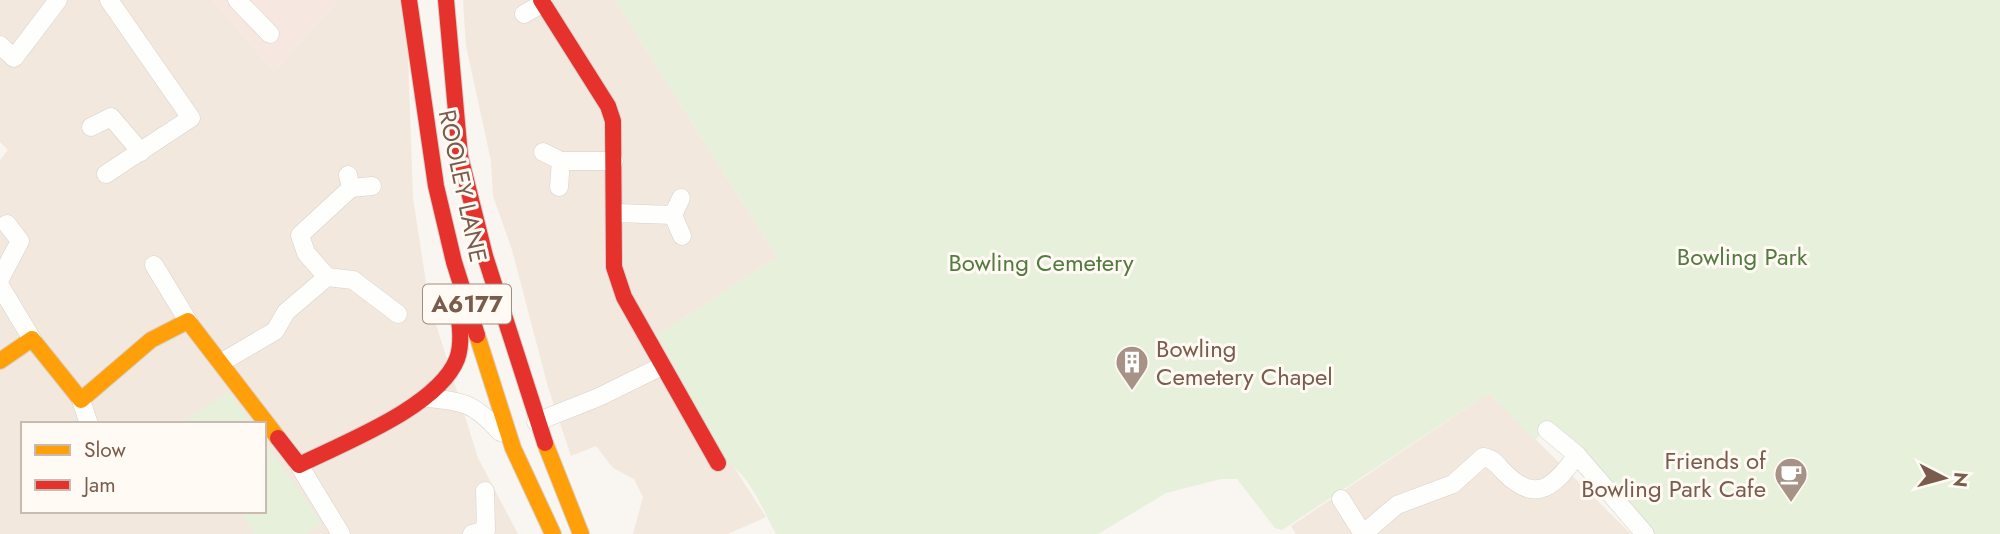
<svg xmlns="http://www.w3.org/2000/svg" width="2000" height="534" viewBox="0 0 2000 534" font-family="Jost,sans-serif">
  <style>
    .residential { fill: #f2e8de; fill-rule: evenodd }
    .commercial { fill: #f6e8e1 }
    .green { fill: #e7f0db }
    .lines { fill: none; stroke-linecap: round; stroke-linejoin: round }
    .street-casing { stroke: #d7d1cb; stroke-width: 19 }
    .slow-casing { stroke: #d9d2cb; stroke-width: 18 }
    .jam-casing { stroke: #d9d2cb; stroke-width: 18 }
    .street { stroke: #fefefd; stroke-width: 18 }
    .slow { stroke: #ff9f0a; stroke-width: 16 }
    .jam { stroke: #e5322d; stroke-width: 16 }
    .labels { text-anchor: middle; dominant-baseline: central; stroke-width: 6; stroke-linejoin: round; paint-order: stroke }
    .shield { fill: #fffaf3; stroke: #a28b7f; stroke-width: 2 }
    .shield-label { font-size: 23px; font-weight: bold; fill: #7a5c4d }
    .street-label { font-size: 24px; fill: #7a5c4d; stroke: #fffaf3 }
    .park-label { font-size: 24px; fill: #537a41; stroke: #fffaf3 }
    .poi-label { font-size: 24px; fill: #7a5c4d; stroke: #fffaf3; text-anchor: start }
  </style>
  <rect width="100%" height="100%" fill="#f9f5f0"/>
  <g class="residential">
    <path d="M0 0H213L274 71 338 0H406L413 198 429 302 478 458 518 534H0V160L8 150 0 142ZM23 424H264V511H23Z"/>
    <path d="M463 0H615L777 257 658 335 732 464 766 517 728 534H633L643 497 634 479 613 468 596 446 571 456 548 387 512 250 493 196 491 161 466 46Z"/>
    <path d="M1489 393 1631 534H1296L1291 526Z"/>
  </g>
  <path class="commercial" d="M213 0H338L274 71Z"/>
  <g class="green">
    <path d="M615 0H2000V534H1645L1549 426 1535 440 1489 393 1282 530 1275 528 1237 479H1221L1166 493 1098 534H776C762 509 748 469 720 459L658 335 777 257Z"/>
    <path d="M229 391 252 424H181Z"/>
    <path d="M264 441 322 523 306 534H255L239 511H264Z"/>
  </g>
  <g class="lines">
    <defs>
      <g id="street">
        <path d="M237 0 270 34"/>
        <path d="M524 14 543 3"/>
        <path d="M0 45 14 58 58 0"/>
        <path d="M91 127 111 117 141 152"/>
        <path d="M543 152 561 161 559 187"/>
        <path d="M561 161H614"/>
        <path d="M106 174 191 118 109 0"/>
        <path d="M351 188 372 186"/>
        <path d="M681 198 673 215 682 236"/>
        <path d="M616 213 673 215"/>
        <path d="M154 265 188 321"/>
        <path d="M327 277 353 280 398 314"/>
        <path d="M0 279 20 241 7 224"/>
        <path d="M0 286 32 339"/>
        <path d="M222 362 275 331 286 312 327 277 306 253 300 235 351 188 348 175"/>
        <path d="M427 398C464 401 475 404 500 432"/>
        <path d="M81 400 89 424"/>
        <path d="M536 422 599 397 662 366"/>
        <path d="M1547 430 1577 455 1645 534"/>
        <path d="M299 465 341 534"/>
        <path d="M1341 499 1363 534"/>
        <path d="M472 534 486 530 485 491"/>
        <path d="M1363 534 1397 505 1453 484 1483 457C1493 458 1497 465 1504 472 1537 506 1555 485 1577 455"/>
      </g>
      <g id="slow">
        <path d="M477 335 513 448 553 534"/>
        <path d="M0 361 32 339 81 400 151 340 188 321 278 438"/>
        <path d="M545 443 581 534"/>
      </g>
      <g id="jam">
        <path d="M409 0 436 186 454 262 477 335"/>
        <path d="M446 0 460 156 485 256 545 443"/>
        <path d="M541 0 608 106 613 121 614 267 624 297 718 463"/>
        <path d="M278 438 299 465C343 443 438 407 457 359 464 340 458 315 456 295"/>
      </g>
    </defs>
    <use href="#street" class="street-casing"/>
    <use href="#slow" class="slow-casing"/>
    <use href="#jam" class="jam-casing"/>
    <use href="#street" class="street"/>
    <use href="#slow" class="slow"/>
    <use href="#jam" class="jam"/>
  </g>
  <defs>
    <symbol id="building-pin" viewBox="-11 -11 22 30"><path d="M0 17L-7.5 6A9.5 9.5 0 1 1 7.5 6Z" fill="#a69286" stroke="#fffaf3"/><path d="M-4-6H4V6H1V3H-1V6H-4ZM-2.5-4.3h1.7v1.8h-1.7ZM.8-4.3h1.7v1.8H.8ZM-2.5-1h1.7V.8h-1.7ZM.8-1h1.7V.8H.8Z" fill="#fff"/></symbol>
    <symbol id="cafe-pin" viewBox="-11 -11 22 30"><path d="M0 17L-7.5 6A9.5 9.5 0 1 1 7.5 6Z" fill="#a69286" stroke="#fffaf3"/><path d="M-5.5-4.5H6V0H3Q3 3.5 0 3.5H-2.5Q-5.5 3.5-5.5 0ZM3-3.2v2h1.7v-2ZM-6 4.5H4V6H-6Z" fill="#fff"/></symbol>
  </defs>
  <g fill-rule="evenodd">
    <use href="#building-pin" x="1113" y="343" width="38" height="52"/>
    <use href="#cafe-pin" x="1772" y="455" width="38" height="52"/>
  </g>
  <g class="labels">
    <rect class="shield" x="423" y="284.5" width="88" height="39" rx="5"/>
    <g class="shield-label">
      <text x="467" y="304">A6177</text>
    </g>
    <g class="street-label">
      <text transform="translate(463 186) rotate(78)">ROOLEY LANE</text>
    </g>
    <g class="park-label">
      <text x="1742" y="256">Bowling Park</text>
      <text x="1041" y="262">Bowling Cemetery</text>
    </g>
    <g class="poi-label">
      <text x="1156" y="348">Bowling<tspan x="1156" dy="28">Cemetery Chapel</tspan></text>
      <text x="1766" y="460" text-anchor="end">Friends of<tspan x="1766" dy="28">Bowling Park Cafe</tspan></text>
    </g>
  </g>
  <rect x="21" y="422" width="245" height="91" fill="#fffaf3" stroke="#cabbb1" stroke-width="2"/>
  <rect x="35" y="445" width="35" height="10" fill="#ff9f0a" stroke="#cabbb1" stroke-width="2"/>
  <text x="84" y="457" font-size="21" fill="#7a5c4d">Slow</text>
  <rect x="35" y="480" width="35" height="10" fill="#e5322d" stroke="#cabbb1" stroke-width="2"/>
  <text x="84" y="492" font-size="21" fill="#7a5c4d">Jam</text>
  <g transform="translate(1944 478) rotate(96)" stroke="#fffaf3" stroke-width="5" paint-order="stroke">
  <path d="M0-5L12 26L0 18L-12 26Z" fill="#7a5c4d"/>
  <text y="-10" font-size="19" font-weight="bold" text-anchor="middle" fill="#7a5c4d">N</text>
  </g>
</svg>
